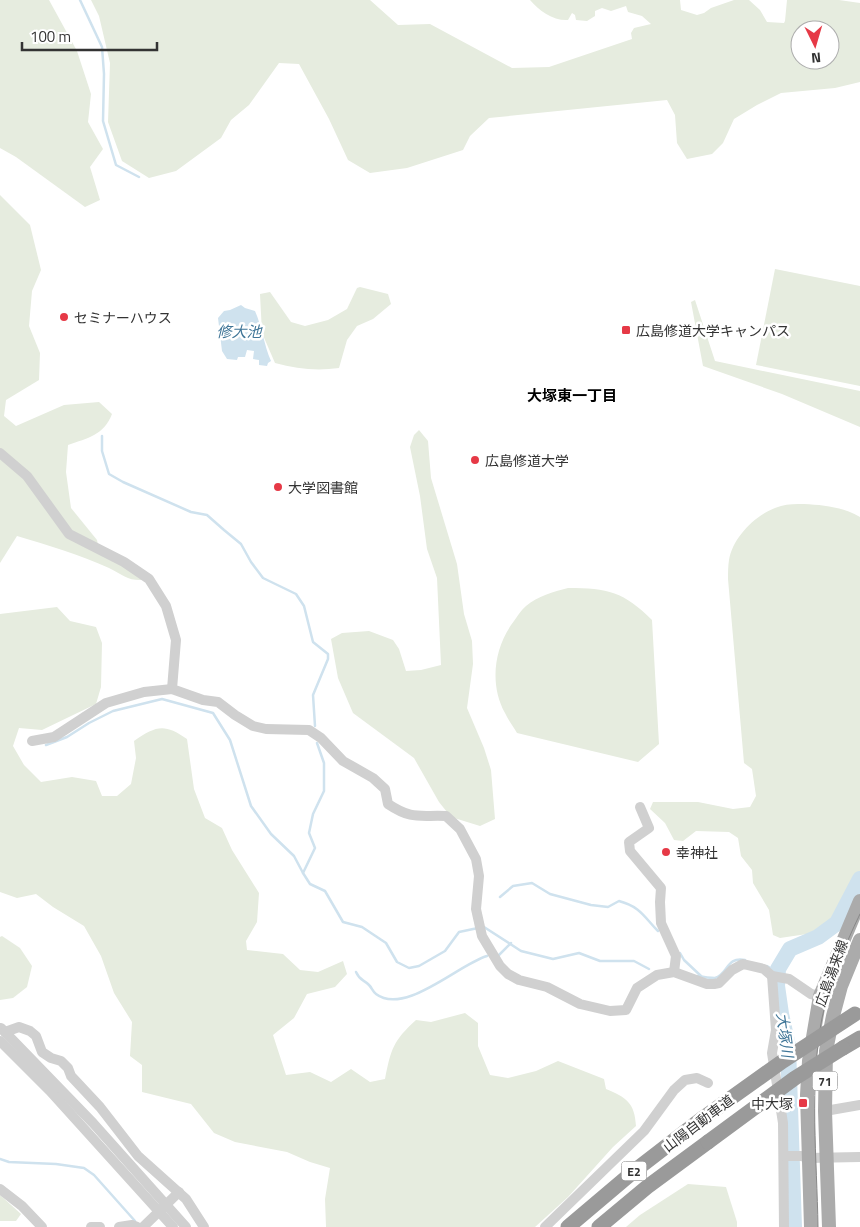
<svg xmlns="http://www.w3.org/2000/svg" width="860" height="1227" viewBox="0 0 860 1227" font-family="'Titillium Web','Noto Sans JP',sans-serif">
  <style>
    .green { fill: #e6ecdf; fill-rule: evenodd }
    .water { fill: #cfe2ee }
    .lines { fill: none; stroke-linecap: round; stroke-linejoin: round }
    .stream { stroke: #cfe2ee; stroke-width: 2.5 }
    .river { stroke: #cfe2ee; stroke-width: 16 }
    .minor { stroke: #d0d0d0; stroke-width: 10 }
    .major { stroke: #ababab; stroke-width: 14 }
    .highway { stroke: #9a9a9a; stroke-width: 15 }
    .tram { stroke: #888; stroke-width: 1 }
    .highway-bridge { stroke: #9a9a9a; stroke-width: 15 }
    .poi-dot { fill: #e63946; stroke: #fff; stroke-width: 2 }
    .labels { text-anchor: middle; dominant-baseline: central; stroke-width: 5; stroke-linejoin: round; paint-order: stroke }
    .shield { fill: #fff; stroke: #707070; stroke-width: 1 }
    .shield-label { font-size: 12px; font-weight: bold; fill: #333 }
    .poi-label { font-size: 14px; fill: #333; stroke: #fff; text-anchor: start }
    .street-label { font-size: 14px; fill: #333; stroke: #fff }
    .water-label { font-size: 15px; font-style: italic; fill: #3f7597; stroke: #fff }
    .neighbourhood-label { font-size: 15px; font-weight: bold; fill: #000; stroke: #fff }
  </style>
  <rect width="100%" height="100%" fill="#fff"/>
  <g class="green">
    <path d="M0 0H49L77 51 91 94 88 122 103 149 90 167 100 200 85 207 16 157 0 148Z"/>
    <path d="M91 0H370L398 25 430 24 512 68 549 67 632 39 631 33 634 28 651 24 642 16 628 12 626 6 611 11 602 8 595 11V16L587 21 576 20 575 15 572 13 568 20C554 21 539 11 530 0H680L681 10 697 15 704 13 711 8 734 0H749L760 10 767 22 784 23 785 21 787 0H839L860 3V82L835 88 781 93 757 105 734 119 723 143 712 154 687 159 677 143 675 115 667 100 489 118 470 136 463 150 407 168 370 173 348 160 329 119 299 64 279 63 249 105 231 120 221 138 176 171 149 178 122 161 108 122 110 63 99 16ZM800 30H830V60H800Z"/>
    <path d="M0 195 30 225 41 270 32 291 29 326 40 353 39 380 6 400 4 416 16 426 64 405 99 402 112 414C104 435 88 438 68 445L66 472 71 508 97 540 99 550 144 580C127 581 124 575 109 568 80 555 48 545 17 536L0 563Z"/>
    <path d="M775 269 860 286V386L756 365Z"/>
    <path d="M360 287 388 294 391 304 373 319 357 326 347 340 339 368C317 371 297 369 275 363L262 333 260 294 270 292 291 322 305 326 328 320 347 309 357 288Z"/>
    <path d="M695 300 715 361 860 391V427L782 394 703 366 691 302Z"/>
    <path d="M419 430 428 441 431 478 457 564 464 614 472 641 473 664 467 708 484 748 491 770 495 819 480 826 451 817 439 802 414 758 353 713 338 678 331 639 342 633 369 631 393 640 399 649 406 671 421 670 441 665 437 578 427 549 420 496 410 447 414 435Z"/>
    <path d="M804 504C823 505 843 507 860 517V873L827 925 807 934 780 938 773 935 769 910 753 883 752 870 741 856 738 838 729 832 696 831 683 841 674 840 665 823 650 809 653 802H698L733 809 750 807 756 796 752 769 744 763 728 579C728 573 728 566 729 560 733 536 758 512 781 506 788 504 797 504 804 504Z"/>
    <path d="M568 588C608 588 624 592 652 620L659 744 638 762 517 733C513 726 508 720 505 713 489 684 494 647 514 621 517 617 521 610 526 606 538 596 553 592 568 588Z"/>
    <path d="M57 607 70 621 96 627 102 643 101 687 96 704 42 730 19 728 13 746 24 765 41 782 72 777 96 781 102 796H117L131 784 136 758 134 741C156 726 164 723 187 739L194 789 205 818 222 828 232 850 259 893 257 922 246 941 247 950 283 954 300 970 318 972 343 961 347 974 335 987 307 994 294 1018 273 1035 286 1075 310 1072 331 1082 351 1069 370 1082 385 1079C391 1049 393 1041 416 1020L431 1022 465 1013 478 1023V1046L490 1075 508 1078 536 1071 558 1061 604 1079 606 1089C626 1097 635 1103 636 1126L613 1147 568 1197 535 1227H326L325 1199 330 1168 310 1162 287 1152 235 1142 214 1133 191 1104 142 1092V1065L130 1056 132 1022 114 993 101 956 84 926 53 907 36 894 17 898 0 892V614Z"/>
    <path d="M2 936 20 948 32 966 27 987 13 998 0 1000V937Z"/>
    <path d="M688 1184 726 1187 737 1222V1227H626L640 1215Z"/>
    <path d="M0 1195 21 1214 16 1221H0Z"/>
  </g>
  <path class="water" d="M241 305 245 308 255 311C262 327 264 345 271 361L268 363 267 366 259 365V360L253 359 254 351 247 350 245 357H238L237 360 227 359 222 351 218 318 224 311 230 310Z"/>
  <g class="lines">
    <g class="stream">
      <path d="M80 0 102 47 104 74 103 121 116 165 139 177"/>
      <path d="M102 436V451L109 474 123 482 191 512 207 515 224 530 241 544 251 562 263 578 296 594 304 606 313 642 328 654V659L313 695 315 726"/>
      <path d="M317 743 324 763V791L313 814 309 833 315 848 303 873 310 884 325 891 343 922 362 927 386 943 397 962 409 968 419 966 445 951 459 932 478 928"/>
      <path d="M46 745 67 737 89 723 113 711 162 699 213 713 230 740 251 806 271 834 294 856 303 873"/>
      <path d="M500 897 513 886 532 883 550 894 591 905 608 907 619 901C641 907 644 917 658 931"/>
      <path d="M484 927 521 951 553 959 579 953 600 961H634L649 969"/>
      <path d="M680 953 684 960 701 976"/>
      <path d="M498 956 511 943"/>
      <path d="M767 966 777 972"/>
      <path d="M356 972C360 981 363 979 369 985 372 988 373 992 376 994 405 1016 459 964 487 956"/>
      <path d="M698 976C703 977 710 978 715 978 728 975 726 956 745 960"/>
      <path d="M0 1159 9 1162 56 1164 84 1168 94 1175 135 1221"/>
    </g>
    <path class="river" d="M794 1227 788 1046 781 1014 777 986 778 969 790 949 818 937 837 923 860 879"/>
    <g class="minor">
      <path d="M0 453 27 476 69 534 124 562 149 579 166 606 176 640 172 689 203 700 218 702 235 715 253 726 266 729 309 730 321 738 343 761 373 778 385 789 388 804C412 820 419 815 446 816L460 829 476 859 479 876 476 909 482 936 500 966 508 974 519 980 547 987 580 1004 610 1011 626 1010 637 988 657 975 674 972 707 984H714L719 983 732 970 743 964 764 969 772 976 789 979 811 994 820 996"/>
      <path d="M32 741 54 737 106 703 144 692 172 689"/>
      <path d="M640 807 649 828 629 842 630 851 661 888 660 902 661 923 676 956 674 972"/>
      <path d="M772 976 776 1030 772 1053 783 1123 784 1227"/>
      <path d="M1 1028 93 1123 186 1227"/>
      <path d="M5 1032 19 1027 30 1031 36 1036 42 1052 51 1058 61 1061 68 1068 71 1076 100 1107 138 1156 186 1199 204 1227"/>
      <path d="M0 1041 50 1091 173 1227"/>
      <path d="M825 1111 860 1105"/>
      <path d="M784 1156H801L808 1158 860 1157"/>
      <path d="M0 1189 22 1206 42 1227"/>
      <path d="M91 1227H100"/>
      <path d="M119 1227 132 1225 137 1227"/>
      <path d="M143 1227 179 1192"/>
      <path d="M545 1227 644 1131 674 1090 685 1080 697 1078 708 1083"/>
    </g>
    <g class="major">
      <path d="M811 1227 807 1095 809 1061 820 996 860 901"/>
      <path d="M829 1227 825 1111 826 1051 833 1016 841 986 860 940"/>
    </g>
    <g class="highway">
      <path d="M843 1048 860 1038"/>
      <path d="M568 1227 633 1172 703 1118"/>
      <path d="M599 1227 647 1187 708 1142"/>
    </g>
    <path class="tram" d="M818 1227C817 1159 809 1085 822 1018 830 982 844 947 860 914"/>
    <g class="highway-bridge">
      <path d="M703 1118 783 1061 855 1014"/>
      <path d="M708 1142 795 1078 843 1048"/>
    </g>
  </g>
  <g class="poi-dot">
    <circle cx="64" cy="317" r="5"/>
    <rect x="621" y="325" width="10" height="10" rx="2.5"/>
    <circle cx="475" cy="460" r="5"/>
    <circle cx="278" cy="487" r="5"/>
    <circle cx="666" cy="852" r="5"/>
    <rect x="798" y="1098" width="10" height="10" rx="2.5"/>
  </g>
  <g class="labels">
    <g class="shield">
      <rect x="812.5" y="1071.5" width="25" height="19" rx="4"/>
      <rect x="621.5" y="1161.5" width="25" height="19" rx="4"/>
    </g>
    <g class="shield-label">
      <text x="825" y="1081">71</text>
      <text x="634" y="1171">E2</text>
    </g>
    <g class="poi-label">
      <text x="74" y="317">セミナーハウス</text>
      <text x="636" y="330">広島修道大学キャンパス</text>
      <text x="485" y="460">広島修道大学</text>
      <text x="288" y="487">大学図書館</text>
      <text x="676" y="852">幸神社</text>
      <text x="793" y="1103" text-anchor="end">中大塚</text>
    </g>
    <g class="street-label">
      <text transform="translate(831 973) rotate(-70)">広島湯来線</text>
      <text transform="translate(698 1123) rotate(-37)">山陽自動車道</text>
    </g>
    <g class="water-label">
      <text x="239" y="331">修大池</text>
      <text transform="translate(785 1035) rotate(82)">大塚川</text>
    </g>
    <g class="neighbourhood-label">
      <text x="572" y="395">大塚東一丁目</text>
    </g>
  </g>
  <g transform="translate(815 45) rotate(175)"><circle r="24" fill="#ffffff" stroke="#adadad"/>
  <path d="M0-4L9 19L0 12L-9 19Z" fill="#e63946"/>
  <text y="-8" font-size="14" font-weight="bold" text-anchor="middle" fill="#333333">N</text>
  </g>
  <path d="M22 42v8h135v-8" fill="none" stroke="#333333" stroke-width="2.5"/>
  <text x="30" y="42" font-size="15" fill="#333333" stroke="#ffffff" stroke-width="4" paint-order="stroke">100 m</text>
</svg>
